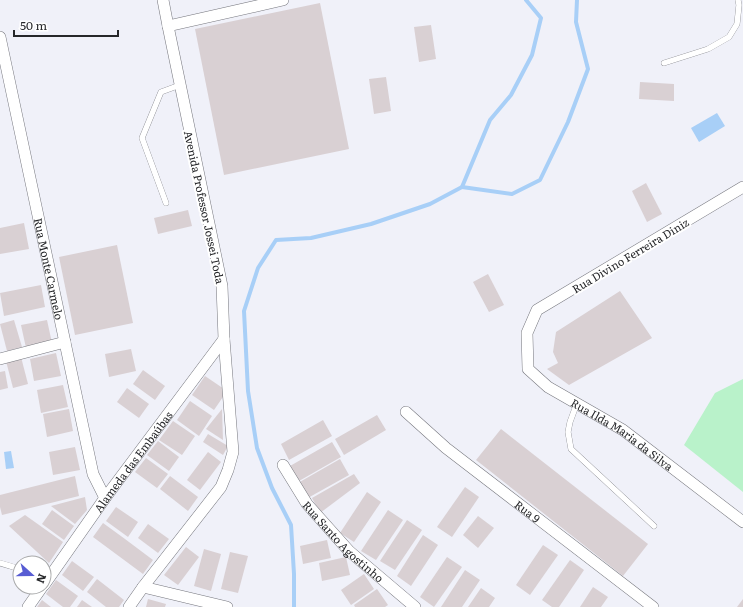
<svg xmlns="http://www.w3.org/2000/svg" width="743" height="607" viewBox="0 0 743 607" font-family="Literata,serif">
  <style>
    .green { fill: #b9f2ca }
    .water { fill: #a8cff7 }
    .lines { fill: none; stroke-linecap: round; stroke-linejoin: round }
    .stream { stroke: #a8cff7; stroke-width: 4 }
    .building { fill: #d9d0d3 }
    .lane-casing { stroke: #76777e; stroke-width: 6 }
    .street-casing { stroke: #76777e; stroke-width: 12 }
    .lane { stroke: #fff; stroke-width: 5.5 }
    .street { stroke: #fff; stroke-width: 11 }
    .labels { text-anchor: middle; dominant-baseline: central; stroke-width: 4; stroke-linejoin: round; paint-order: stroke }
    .street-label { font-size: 11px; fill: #26272a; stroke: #fff }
  </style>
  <rect width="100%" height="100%" fill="#f0f1f9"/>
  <path class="green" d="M743 379V492L684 445 715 393Z"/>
  <g class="water">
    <path d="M717 113 725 126 699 142 691 128Z"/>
    <path d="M11 451 14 468 6 469 4 452Z"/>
  </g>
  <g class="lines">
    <g class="stream">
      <path d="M462 187 512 194 540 180 568 122 588 69 576 22 577 0"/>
      <path d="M294 607V574L291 525 272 488 257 448 248 391 244 311 258 268 276 240 311 238 371 224 430 204 462 187 490 120 511 95 532 55 541 18 526 0"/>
    </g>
  </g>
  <g class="building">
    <path d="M320 3 349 149 224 175 195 29Z"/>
    <path d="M431 25 436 59 419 62 414 27Z"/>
    <path d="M386 77 391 111 374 114 369 79Z"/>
    <path d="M640 82 674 84V101L639 99Z"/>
    <path d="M646 183 662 214 647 222 632 191Z"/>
    <path d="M188 210 192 226 158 234 154 218Z"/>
    <path d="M24 223 29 249 0 254V228Z"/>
    <path d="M117 245 133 323 75 335 59 257Z"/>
    <path d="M488 274 504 305 489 312 473 282Z"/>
    <path d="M41 285 45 307 4 316 0 293Z"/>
    <path d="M620 291 652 338 569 385 547 369 558 363 553 352 556 332Z"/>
    <path d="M14 320 22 347 7 351 0 324Z"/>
    <path d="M47 320 52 343 26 348 21 325Z"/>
    <path d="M131 349 136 371 109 377 105 354Z"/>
    <path d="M56 353 61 376 34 381 30 359Z"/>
    <path d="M21 357 28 384 13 388 6 361Z"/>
    <path d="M143 370 165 386 155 400 133 384Z"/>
    <path d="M5 371 8 388 0 390V372Z"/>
    <path d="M205 376 227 391 214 410 192 395Z"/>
    <path d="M63 385 68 407 41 413 37 390Z"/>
    <path d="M127 388 149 404 139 418 117 402Z"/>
    <path d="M190 401 212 416 199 436 177 420Z"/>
    <path d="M69 409 73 431 47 437 43 414Z"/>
    <path d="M222 409 223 440 206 429Z"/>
    <path d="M377 415 386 430 344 455 335 439Z"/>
    <path d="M323 420 332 436 289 460 281 444Z"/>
    <path d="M173 421 195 436 182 455 159 440Z"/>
    <path d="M501 429 648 544 623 576 476 460Z"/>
    <path d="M208 434 228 446 223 455 203 442Z"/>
    <path d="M158 441 179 457 169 471 147 455Z"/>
    <path d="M332 442 341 457 299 481 290 466Z"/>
    <path d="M75 447 80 470 53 475 49 452Z"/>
    <path d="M208 452 221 462 200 490 187 480Z"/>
    <path d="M146 458 168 474 157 488 135 472Z"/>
    <path d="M340 459 349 475 306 499 298 483Z"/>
    <path d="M354 474 360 483 320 513 312 498Z"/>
    <path d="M75 476 79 496 2 515 0 507V495Z"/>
    <path d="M170 476 198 497 188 511 160 489Z"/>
    <path d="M465 487 479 497 452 537 437 527Z"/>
    <path d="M367 492 381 502 354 542 340 533Z"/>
    <path d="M85 497 87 510 75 524 51 506Z"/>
    <path d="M116 507 138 522 128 537 106 521Z"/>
    <path d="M52 510 74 526 64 540 42 524Z"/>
    <path d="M388 510 403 520 376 560 361 551Z"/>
    <path d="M25 515 63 542 49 563 9 526Z"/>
    <path d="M478 516 494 528 478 548 463 535Z"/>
    <path d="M407 520 422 530 395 570 380 561Z"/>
    <path d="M103 523 125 539 122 543 125 539 153 560 143 574 93 537Z"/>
    <path d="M148 524 169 539 158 553 138 538Z"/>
    <path d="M423 535 438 545 411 586 397 576Z"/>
    <path d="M327 540 331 558 303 564 300 546Z"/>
    <path d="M543 545 558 555 530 595 516 585Z"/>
    <path d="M186 547 199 557 178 585 164 575Z"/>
    <path d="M204 549 221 554 211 591 194 586Z"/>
    <path d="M230 552 248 556 238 593 221 589Z"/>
    <path d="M346 557 350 575 322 581 319 563Z"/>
    <path d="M447 557 462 567 434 607 420 597Z"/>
    <path d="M570 560 584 570 559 607H552L542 600Z"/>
    <path d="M72 561 94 577 83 591 62 575Z"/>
    <path d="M465 570 480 580 462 607H441Z"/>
    <path d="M364 574 374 589 351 605 341 590Z"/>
    <path d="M97 579 124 600 119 607H106L87 592Z"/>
    <path d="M56 580 78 596 70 607H63L46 594Z"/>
    <path d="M593 587 608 597 601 607H580Z"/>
    <path d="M481 588 495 598 489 607H468Z"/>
    <path d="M377 589 388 605 385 607H355L354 605Z"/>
    <path d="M148 599 166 604 165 607H146Z"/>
    <path d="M743 599V607H737Z"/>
    <path d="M42 600 51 607H37Z"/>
    <path d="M82 600 92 607H77Z"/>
  </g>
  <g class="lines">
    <defs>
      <g id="lane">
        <path d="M664 63 708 49 729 37 737 24 739 5 738 0"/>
        <path d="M166 203 142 138 161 92 180 85"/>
        <path d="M577 403 570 422 568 432 571 449 654 526"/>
        <path d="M0 563 20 569"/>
      </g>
      <g id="street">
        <path d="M168 26 283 0"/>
        <path id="s1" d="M0 37 93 474 105 498"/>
        <path id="s2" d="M743 187 537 310 527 333 528 369 548 387 623 430 743 522"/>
        <path d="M0 359 65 342"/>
        <path id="s3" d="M406 412 446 448 653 607"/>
        <path id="s4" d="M283 465 307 504 349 551 415 607"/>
        <path id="s5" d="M44 585 105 498 224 339"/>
        <path d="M143 587 227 607"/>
        <path d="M28 607 42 587"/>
        <path d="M129 607 143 587 221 487 228 470 233 452 224 339 222 286 168 26 163 0"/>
      </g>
    </defs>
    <use href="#lane" class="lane-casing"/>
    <use href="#street" class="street-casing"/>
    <use href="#lane" class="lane"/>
    <use href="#street" class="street"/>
  </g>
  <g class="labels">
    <g class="street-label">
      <text transform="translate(205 207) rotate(78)">Avenida Professor Jossei Toda</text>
      <text transform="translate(630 255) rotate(-31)">Rua Divino Ferreira Diniz</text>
      <text stroke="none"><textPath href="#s1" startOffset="237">Rua Monte Carmelo</textPath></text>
      <text stroke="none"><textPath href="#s2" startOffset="416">Rua Ilda Maria da Silva</textPath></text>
      <text stroke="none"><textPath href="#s5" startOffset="152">Alameda das Embaúbas</textPath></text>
      <text stroke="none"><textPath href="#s3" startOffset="157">Rua 9</textPath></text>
      <text stroke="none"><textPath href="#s4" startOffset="98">Rua Santo Agostinho</textPath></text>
    </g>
  </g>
  <g transform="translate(32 575) rotate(111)"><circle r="19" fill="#ffffff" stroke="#a8a9aa"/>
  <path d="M0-3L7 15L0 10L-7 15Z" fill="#575cd3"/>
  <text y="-6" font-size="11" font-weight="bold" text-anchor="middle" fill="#26272a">N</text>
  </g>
  <path d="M14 30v6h104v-6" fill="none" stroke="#26272a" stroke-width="2"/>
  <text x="20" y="30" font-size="12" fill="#26272a" stroke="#ffffff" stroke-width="3" paint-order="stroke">50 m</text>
</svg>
